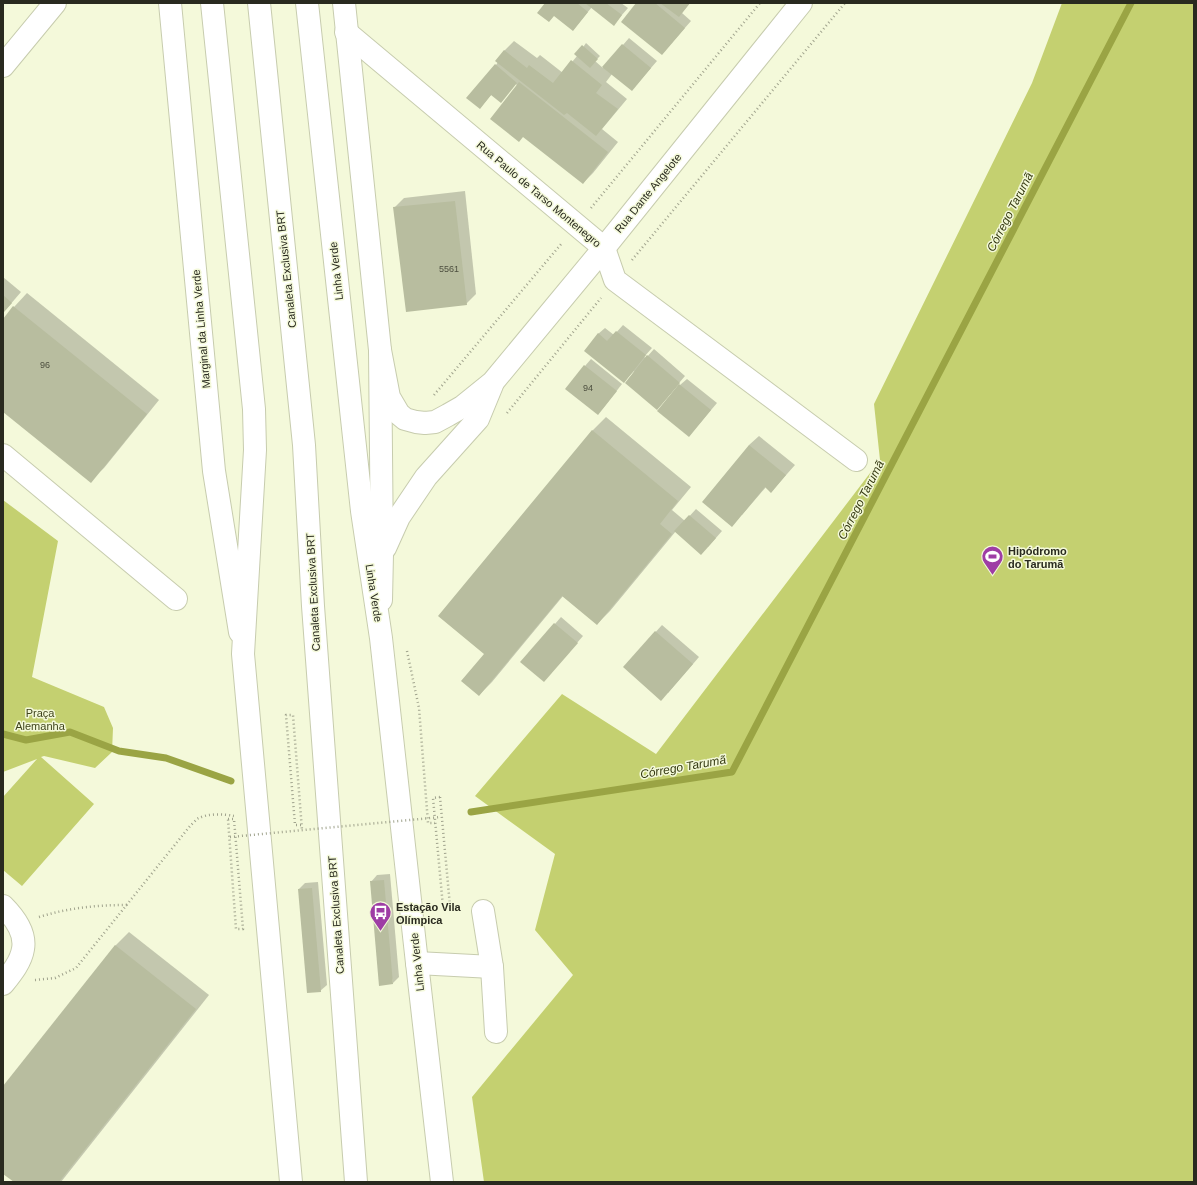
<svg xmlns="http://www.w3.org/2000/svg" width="1197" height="1185" viewBox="0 0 1197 1185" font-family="Arial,sans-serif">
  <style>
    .green { fill: #c4d070 }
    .shadow { fill: #0003 }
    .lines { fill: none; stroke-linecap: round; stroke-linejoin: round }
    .stream { stroke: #9aa444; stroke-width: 7 }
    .building { fill: #b8bd9f }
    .minor-casing { stroke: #c7ccae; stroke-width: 24 }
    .major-casing { stroke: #c7ccae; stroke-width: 24 }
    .highway-casing { stroke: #c7ccae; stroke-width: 24 }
    .path { stroke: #a0a38d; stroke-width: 2.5; stroke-dasharray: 1 3; stroke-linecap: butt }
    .minor { stroke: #fff; stroke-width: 22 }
    .major { stroke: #fff; stroke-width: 22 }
    .highway { stroke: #fff; stroke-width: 22 }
    .path-bridge { stroke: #a0a38d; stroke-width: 2.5; stroke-dasharray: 1 3; stroke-linecap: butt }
    .labels { text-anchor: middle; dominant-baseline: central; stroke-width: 3; stroke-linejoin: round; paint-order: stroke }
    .number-label { font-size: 9px; fill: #4d4f3f }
    .street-label { font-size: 11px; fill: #292a1f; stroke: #f4f9da }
    .poi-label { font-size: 11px; font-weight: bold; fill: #292a1f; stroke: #f4f9da; text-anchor: start }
    .park-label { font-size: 11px; fill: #3d421a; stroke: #f4f9da }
    .water-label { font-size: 12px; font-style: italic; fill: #343910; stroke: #f4f9da }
  </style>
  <rect width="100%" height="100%" fill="#f4f9da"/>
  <g class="green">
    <path d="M1062 3H1194V1182H484L472 1097 573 975 535 930 555 854 475 796 562 694 656 754 880 460 874 404 1032 83Z"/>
    <path d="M3 500 58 541 32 677 104 707 113 728 112 752 95 768 44 756 41 757 94 804 22 886 3 870V797L37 759 3 772Z"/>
  </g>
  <g class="shadow">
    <path d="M546 3H621L628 8 614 24 592 7 573 30Z"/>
    <path d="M637 3H690L682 13 691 21 662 54Z"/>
    <path d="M629 38 657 61 638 83 612 74 606 82 627 99 602 129 618 142 593 173 583 183 516 84 492 94 480 108 496 65 498 62 504 51 514 41 537 58 540 55 563 73 577 56 586 43 600 56 595 61 603 68Z"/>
    <path d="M465 191 476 294 466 304 394 208 404 198Z"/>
    <path d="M3 277 21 292 3 313Z"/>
    <path d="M27 293 159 400 104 468 90 481 3 411V320L14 307Z"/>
    <path d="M623 325 652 348 644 357 646 358 654 349 685 376 663 402 634 371 624 381 598 334 605 328 614 335Z"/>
    <path d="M591 359 622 384 604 407 598 413 585 366Z"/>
    <path d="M687 379 717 403 689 436 680 385Z"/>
    <path d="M606 417 691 487 672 510 685 521 696 509 722 531 708 547 676 531 610 611 597 624 563 596 492 682 479 695 485 654 439 616 593 430Z"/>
    <path d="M759 436 795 465 771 492 766 487 742 515 749 445Z"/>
    <path d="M561 617 583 636 550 674 522 662Z"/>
    <path d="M662 625 699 657 668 693 624 667Z"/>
    <path d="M390 874 399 977 393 983 371 882 377 875Z"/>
    <path d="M318 882 327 985 320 991 299 889 305 883Z"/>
    <path d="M129 932 209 995 61 1182H15L3 1172V1088L116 945Z"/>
  </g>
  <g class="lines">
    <g class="stream">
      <path d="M3 734 26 740 70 732 119 751 166 758 231 781"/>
      <path d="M471 812 732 772 1131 3"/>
    </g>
  </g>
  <g class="building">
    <path d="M545 3H577L588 12 573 31 554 16 549 22 537 13Z"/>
    <path d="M585 3H606L622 15 614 26Z"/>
    <path d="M636 3H655L685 28 662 55 621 22Z"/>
    <path d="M660 3H690L679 17Z"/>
    <path d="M622 44 651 68 632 91 602 67Z"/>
    <path d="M582 45 598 59 590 68 574 54Z"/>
    <path d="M504 50 527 68 529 65 553 83 571 60 602 85 596 93 618 109 596 136 567 113 564 115 495 61Z"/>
    <path d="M495 64 517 83 501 103 491 95 480 109 466 98Z"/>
    <path d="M519 82 608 152 583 184 523 137 519 142 490 119Z"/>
    <path d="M455 201 467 305 406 312 393 207Z"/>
    <path d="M3 295 12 303 3 313Z"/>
    <path d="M13 306 147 414 91 483 3 412V319Z"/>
    <path d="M616 331 646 355 624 383 584 351 598 333 607 341Z"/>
    <path d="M647 355 680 383 657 410 625 383Z"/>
    <path d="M584 365 617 391 598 415 565 389Z"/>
    <path d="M679 384 711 410 689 437 657 411Z"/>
    <path d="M592 430 678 501 660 524 672 534 597 625 562 596 479 696 461 681 484 654 438 616Z"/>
    <path d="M749 445 786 475 771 493 765 487 732 527 702 502Z"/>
    <path d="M689 515 716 538 701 555 674 531Z"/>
    <path d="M554 623 578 643 544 682 520 662Z"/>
    <path d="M655 631 693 664 661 701 623 667Z"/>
    <path d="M384 880 393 984 379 986 370 881Z"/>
    <path d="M312 888 321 992 307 993 298 889Z"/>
    <path d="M115 945 196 1009 59 1182H14L3 1174V1086Z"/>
  </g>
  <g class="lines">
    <defs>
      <g id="minor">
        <path d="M259 3 304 445 313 606 356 1182"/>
        <path d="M346 32 604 248 615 280 856 460"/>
        <path d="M3 66 55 3"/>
        <path d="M3 455 176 599"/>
        <path d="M3 906C14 917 26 933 23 949 21 962 11 974 3 984"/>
        <path d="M483 911 492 967 496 1032"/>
        <path d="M417 963 492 967"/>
      </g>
      <g id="major">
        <path d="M170 3 214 471 240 632"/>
        <path d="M344 3 380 350 382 554 381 600"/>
        <path d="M380 350 389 397 399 414 405 419 416 422 425 423 435 422 448 415 462 407 493 382 604 248 801 3"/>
        <path d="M385 548 399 517 426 477 478 419 492 385"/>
      </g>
      <g id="highway">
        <path d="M212 3 254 409 255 450 243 654 291 1182"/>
        <path d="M307 3 362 511 381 638 417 963 442 1182"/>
      </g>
    </defs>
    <use href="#minor" class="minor-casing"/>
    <use href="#major" class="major-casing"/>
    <use href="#highway" class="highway-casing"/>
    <g class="path">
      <path d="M591 208 760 3"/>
      <path d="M632 260 845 3"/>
      <path d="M434 395 562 243"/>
      <path d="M507 413 601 298"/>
      <path d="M407 651 419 708 428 823H435"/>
      <path d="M440 797 450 906 443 907 433 798Z"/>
      <path d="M228 819H234L243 929H236Z"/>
      <path d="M301 825H295L286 715H293L302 830"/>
      <path d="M39 917C68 908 96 905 127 905"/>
      <path d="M35 980 55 978 76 968 190 826C192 824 195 821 197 819 207 813 224 814 234 816"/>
    </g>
    <use href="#minor" class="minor"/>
    <use href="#major" class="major"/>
    <use href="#highway" class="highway"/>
    <path class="path-bridge" d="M230 837 441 817"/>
  </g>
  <defs>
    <symbol id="stadium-pin" viewBox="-11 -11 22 30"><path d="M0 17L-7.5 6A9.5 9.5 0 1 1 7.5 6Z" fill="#9e3da5" stroke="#f4f9da"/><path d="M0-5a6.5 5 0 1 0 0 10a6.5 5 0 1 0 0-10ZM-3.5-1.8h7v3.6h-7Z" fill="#fff"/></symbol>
    <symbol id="bus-pin" viewBox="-11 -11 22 30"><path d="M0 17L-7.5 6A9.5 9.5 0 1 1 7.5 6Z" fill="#9e3da5" stroke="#f4f9da"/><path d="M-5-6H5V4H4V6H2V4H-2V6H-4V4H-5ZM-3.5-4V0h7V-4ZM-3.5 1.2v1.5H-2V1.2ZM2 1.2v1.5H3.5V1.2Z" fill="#fff"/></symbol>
  </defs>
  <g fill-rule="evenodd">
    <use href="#stadium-pin" x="980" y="544" width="25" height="34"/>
    <use href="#bus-pin" x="368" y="900" width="25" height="34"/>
  </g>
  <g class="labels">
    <g class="number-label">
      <text x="449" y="269">5561</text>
      <text x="45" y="365">96</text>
      <text x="588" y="388">94</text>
    </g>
    <g class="street-label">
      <text transform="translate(648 193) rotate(-51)">Rua Dante Angelote</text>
      <text transform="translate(539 194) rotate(40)">Rua Paulo de Tarso Montenegro</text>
      <text transform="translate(286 269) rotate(-96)">Canaleta Exclusiva BRT</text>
      <text transform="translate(336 271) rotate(-96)">Linha Verde</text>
      <text transform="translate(201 329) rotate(-95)">Marginal da Linha Verde</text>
      <text transform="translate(313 592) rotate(-93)">Canaleta Exclusiva BRT</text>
      <text transform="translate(374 593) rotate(81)">Linha Verde</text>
      <text transform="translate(336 915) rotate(-94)">Canaleta Exclusiva BRT</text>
      <text transform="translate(417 962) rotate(-96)">Linha Verde</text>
    </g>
    <g class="poi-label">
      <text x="1008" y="551">Hipódromo<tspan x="1008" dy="13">do Tarumã</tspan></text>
      <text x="396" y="907">Estação Vila<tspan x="396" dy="13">Olímpica</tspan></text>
    </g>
    <g class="park-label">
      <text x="40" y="713">Praça<tspan x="40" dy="13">Alemanha</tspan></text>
    </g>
    <g class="water-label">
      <text transform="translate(1010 212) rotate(-63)">Córrego Tarumã</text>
      <text transform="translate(861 500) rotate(-63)">Córrego Tarumã</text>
      <text transform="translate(683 767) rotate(-10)">Córrego Tarumã</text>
    </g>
  </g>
  <rect width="1197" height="1185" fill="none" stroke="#292a1f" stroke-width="8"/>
</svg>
